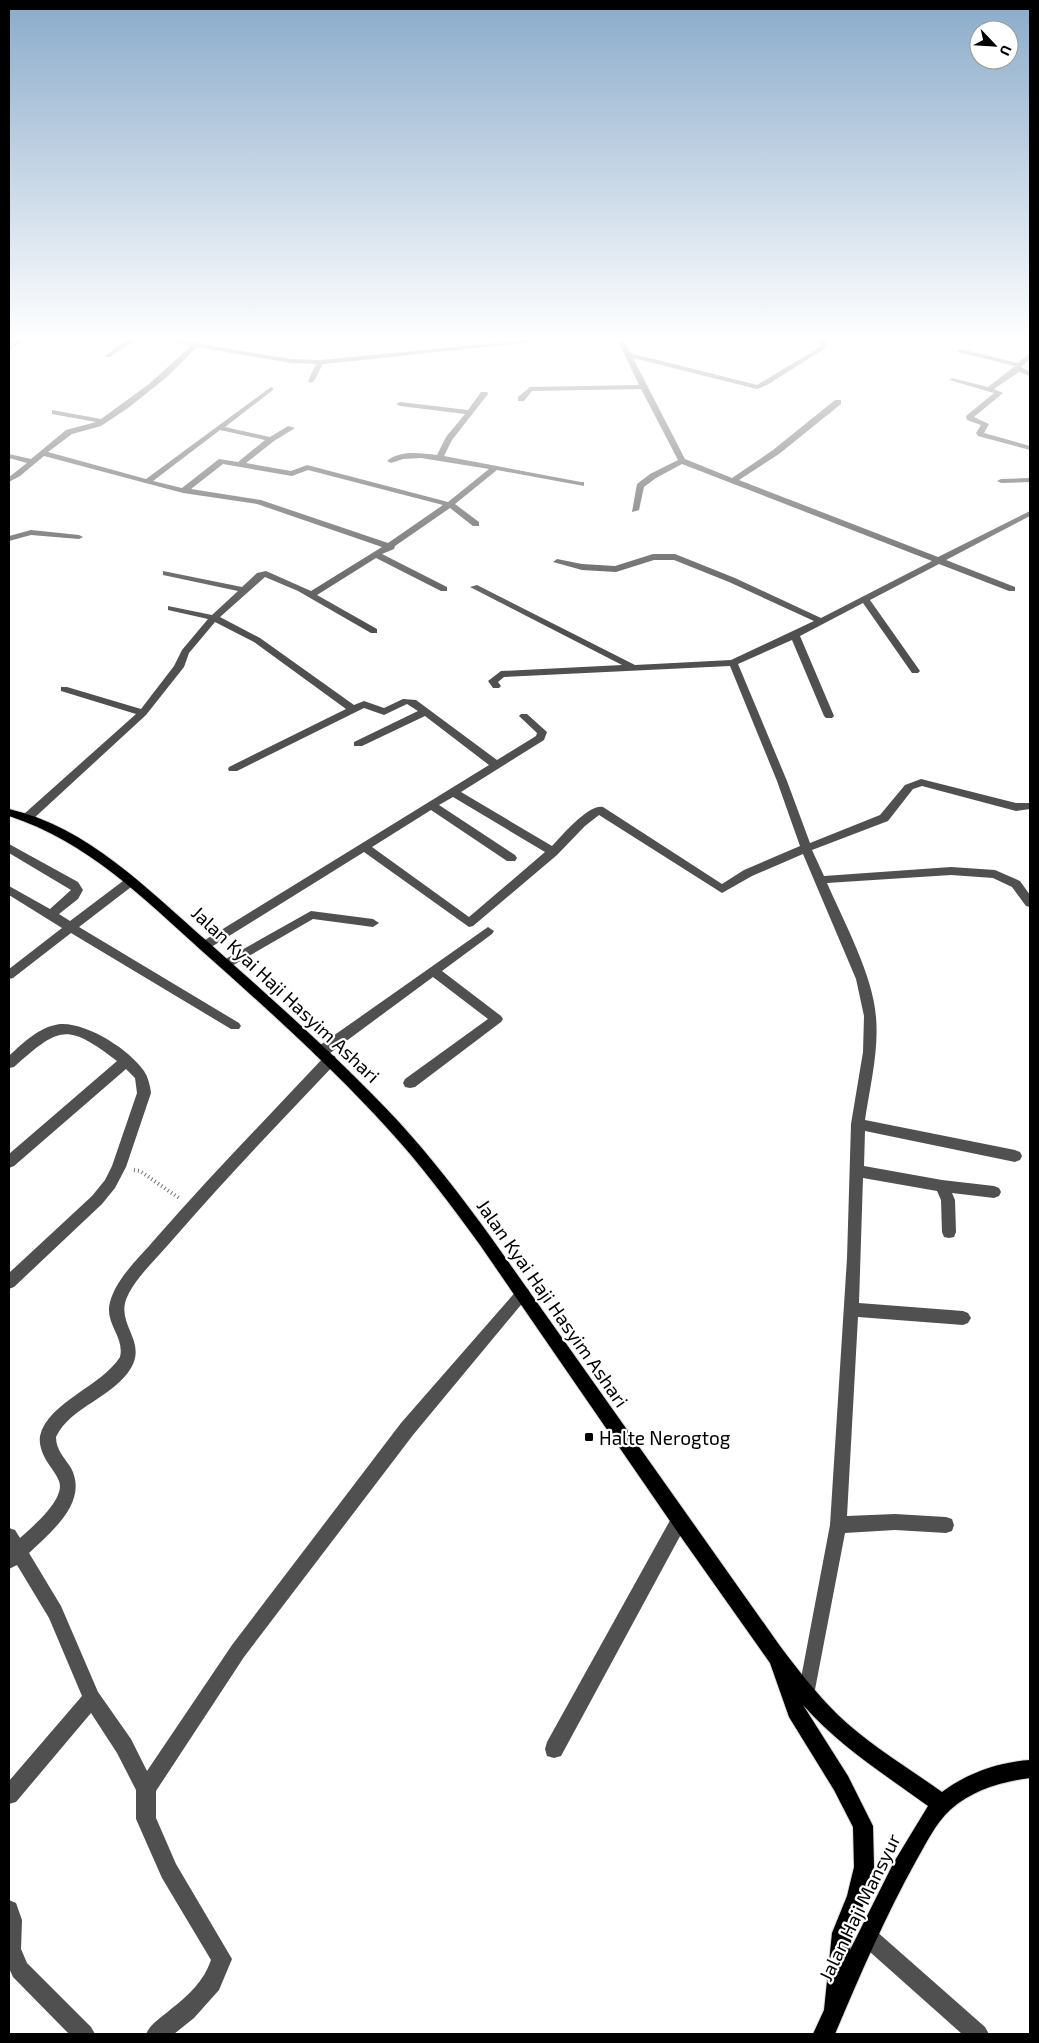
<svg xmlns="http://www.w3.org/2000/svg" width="1039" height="2043" viewBox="0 0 1039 2043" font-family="'Exo 2',sans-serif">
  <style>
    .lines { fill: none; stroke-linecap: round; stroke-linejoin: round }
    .major-casing { stroke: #dbdbdb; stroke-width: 2 }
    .path { stroke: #727272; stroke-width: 4; stroke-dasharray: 1 3; stroke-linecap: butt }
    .minor { fill: #505050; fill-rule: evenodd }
    .major { fill: #000; fill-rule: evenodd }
    .poi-dot { fill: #000; stroke: #fff; stroke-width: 2 }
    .labels { text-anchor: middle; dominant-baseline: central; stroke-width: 4.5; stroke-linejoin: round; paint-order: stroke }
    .near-street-label { font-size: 19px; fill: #000; stroke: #fff }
    .near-poi-label { font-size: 19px; fill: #000; stroke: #fff; text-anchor: start }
  </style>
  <rect width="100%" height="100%" fill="#fff"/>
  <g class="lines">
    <defs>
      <path id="major" d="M9 809C88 827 148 890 208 942 273 1000 338 1057 398 1121 431 1157 461 1196 490 1236L780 1646C798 1670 816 1693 837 1714 868 1744 907 1767 942 1792 967 1773 999 1762 1030 1760V1778C1000 1782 973 1790 950 1810 935 1824 926 1844 916 1861 885 1917 860 1975 835 2034H813L824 2010 832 1933 847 1896 854 1867 853 1827 834 1790 789 1717 770 1663 681 1537 480 1245C451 1205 422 1166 388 1129 331 1066 266 1008 202 951 142 897 88 842 9 816ZM803 1705C839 1746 884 1774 928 1806L894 1862 850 1950 852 1933 867 1896 874 1867 873 1826 848 1776Z"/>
    </defs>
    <use href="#major" class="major-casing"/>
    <path class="path" d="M134 1170 140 1171 179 1198"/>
    <g class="minor">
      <path d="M16 341H24L9 350V345Z"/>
      <path d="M126 341H134L110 357H106V355Z"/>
      <path d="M170 341H202L200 344 291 359 320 360 517 341H543L323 364 314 381 311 383 308 381 316 364 291 363 197 347 167 377 128 408 101 426 72 434 48 452 146 479 271 387 273 388V390L225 427 270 437 288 426 295 428 274 441 246 463 291 471 307 465 448 502 489 469 421 458 403 459 391 463 387 461C400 450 420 453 437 455L446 437 465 414 400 406 396 404 400 402 468 410 481 392H487L488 394 452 440 444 456 581 482H584V486L497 470 455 504 479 522V526H473L450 508 395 546 394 549 382 554 447 587V591H441L376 558 317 595 377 629V633H371L298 591 265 577 220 617 260 638 354 705 364 701 384 708 403 699 416 700 497 760 536 736 537 733 519 716 521 714H527L547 732 544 740 461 792 552 846C562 836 588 804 603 807L722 884 744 870 800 846 777 781 730 666 504 677 498 682 501 686 499 688H493L488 681 501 671 622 665 470 587 477 585 635 665 731 660 814 621 729 582 674 560H654L616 572 582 570 553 562 557 559 582 564 615 566 653 554H675L735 578 821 618 932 561 682 464 656 478 644 487 639 510 632 512 637 484 650 474 678 460 641 389 532 391 524 401H518V397L530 387 639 385 618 341H624L630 353 757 385 820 347 821 345 819 341H826L828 345 824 349 767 385 757 389 633 358 685 459 732 478 773 450 835 400H841V404L779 454 739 480 938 557 1030 511V516L946 560 1015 587V591H1009L939 564 870 600 920 671 918 673H912L863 603 800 636 834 716 832 718H826L824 716 792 640 738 664 787 781 810 843 880 815 905 785 921 779 1016 803H1030V809L1016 811 922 786 913 789 888 821 812 850 824 876 951 867 995 870 1020 881 1030 895V907L1026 906 1012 887 993 878 951 875 827 883C844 922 873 975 876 1017 879 1051 870 1086 865 1120L1015 1150 1020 1152 1022 1156 1020 1160 1015 1162 865 1131 864 1166 942 1180 994 1186 999 1188 1001 1192 999 1196 994 1198 952 1193 955 1200 956 1232 954 1237 949 1238 944 1237 942 1232 941 1200 937 1191 863 1178 859 1303 963 1311 968 1313 971 1318 968 1323 963 1325 858 1317 847 1516 895 1514 946 1517 952 1519 954 1525 952 1531 946 1533 895 1530 845 1533 813 1700 807 1703 801 1700 798 1694 830 1525 847 1258 851 1124 863 1052 864 1016 856 979 803 854 752 876 722 893 599 815 585 826 557 855 473 926 469 927 364 852 208 949H200L198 946 200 943 489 765 425 716 362 746H354V742L418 711 407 704 384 715 364 708 237 771H229L228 769 229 767 346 709 254 642 215 622 189 653 184 667 146 715 32 820H24L23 817 24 814 136 714 61 691V687H67L141 709 174 666 182 650 208 619 168 610V606L212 615 238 591 163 575V571L242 587 257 573 266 571 311 591 382 547 257 504 183 493 44 456 20 476 9 482V477L27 463 9 458V454L31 459 66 430 96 422 52 414V410L101 419 149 384 191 346ZM220 430 265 440 238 462 219 459 182 488 153 481ZM223 464 292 476 308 470 443 505 388 543 261 500 191 489ZM453 797 545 852 469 917 372 847 431 810 507 861H515L517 858 515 855 439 805Z"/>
      <path d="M960 349 1018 363 1030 353V359L1021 367 1030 372V376L1019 372 994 389 1003 393 974 417 989 424 984 433 1030 446V450L978 436 976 433 981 425 967 420 966 416 994 393 949 380 952 378 988 387 1015 366 958 352V350Z"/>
      <path d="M1030 478V482L1001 483 997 481 1001 479Z"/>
      <path d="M31 530 79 535 83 537 79 539 31 535 9 541V536Z"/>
      <path d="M9 844 78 882 83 890 78 899 59 914 70 921 127 878H135L137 881 135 884 79 927 239 1023 241 1026 239 1029H231L71 933 13 978 9 979V969L62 928 9 895V886L50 909 71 890 9 853Z"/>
      <path d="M311 911 373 919 379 923 373 927 313 919 230 967H222L220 964 222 961Z"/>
      <path d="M488 927 494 931 492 934 442 971 501 1016 503 1019 501 1022 415 1087 410 1088 405 1087 403 1083 405 1079 488 1019 433 977 326 1056H316L315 1052 316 1048Z"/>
      <path d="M60 1024C86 1022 129 1049 144 1071 148 1077 150 1085 151 1093L126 1167 115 1188 102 1204 14 1287 9 1289V1273L92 1196 105 1180 112 1166 137 1093 135 1078 126 1069 14 1166 9 1168V1154L117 1061C67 1023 60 1026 14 1067L9 1068V1056C24 1042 39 1027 60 1024Z"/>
      <path d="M330 1055 335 1056 336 1060 335 1064C281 1121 226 1178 175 1237 161 1254 139 1274 129 1293 112 1323 148 1339 131 1368 113 1398 71 1406 56 1437 56 1450 64 1457 71 1468 89 1502 51 1532 29 1553L61 1606 98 1692 131 1739 147 1771 232 1645 401 1423 518 1289 523 1287 528 1289 530 1294 413 1435 244 1657 156 1791V1818L176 1864 232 1959 219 1990 194 2018 174 2034H146C151 2023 162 2017 171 2009 188 1996 204 1981 211 1960L162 1878 136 1819V1790L117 1753 91 1713 16 1802 9 1804V1781L82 1696 49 1618 17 1565 9 1569V1528L15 1530 20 1538C32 1527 66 1499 59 1481 55 1471 47 1464 43 1454 41 1449 39 1443 40 1436 48 1402 101 1387 120 1357 125 1337 104 1323 110 1302 117 1277 140 1257 156 1238 211 1175 269 1116 325 1056Z"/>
      <path d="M679 1513 685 1515 687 1521 685 1527 561 1756 554 1758 547 1756 545 1749 547 1742 673 1515Z"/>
      <path d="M9 1900 16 1903 22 1920 21 1949 27 1963 91 2027 95 2034H69L13 1977 9 1968Z"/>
      <path d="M868 1927 875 1930 985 2027 989 2034H962L861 1944 858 1937 861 1930Z"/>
    </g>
    <use href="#major" class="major"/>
  </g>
  <linearGradient id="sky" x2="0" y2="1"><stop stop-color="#8aabca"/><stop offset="0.54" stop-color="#fff"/><stop offset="1" stop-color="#fff" stop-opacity="0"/></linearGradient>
  <rect width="1039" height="627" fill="url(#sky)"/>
  <rect class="poi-dot" x="584" y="1432" width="10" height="10" rx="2.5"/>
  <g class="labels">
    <g class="near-street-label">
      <text transform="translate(286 994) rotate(43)">Jalan Kyai Haji Hasyim Ashari</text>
      <text transform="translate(553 1303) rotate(55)">Jalan Kyai Haji Hasyim Ashari</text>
      <text transform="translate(859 1907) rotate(-64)">Jalan Haji Mansyur</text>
    </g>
    <g class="near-poi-label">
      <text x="599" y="1437">Halte Nerogtog</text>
    </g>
  </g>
  <rect width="1039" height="2043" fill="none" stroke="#000000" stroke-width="20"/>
  <g transform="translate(994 45) rotate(115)"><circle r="24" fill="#ffffff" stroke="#999999"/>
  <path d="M0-4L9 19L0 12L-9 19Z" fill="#000000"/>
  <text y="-8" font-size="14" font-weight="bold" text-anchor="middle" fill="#000000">U</text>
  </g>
</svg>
